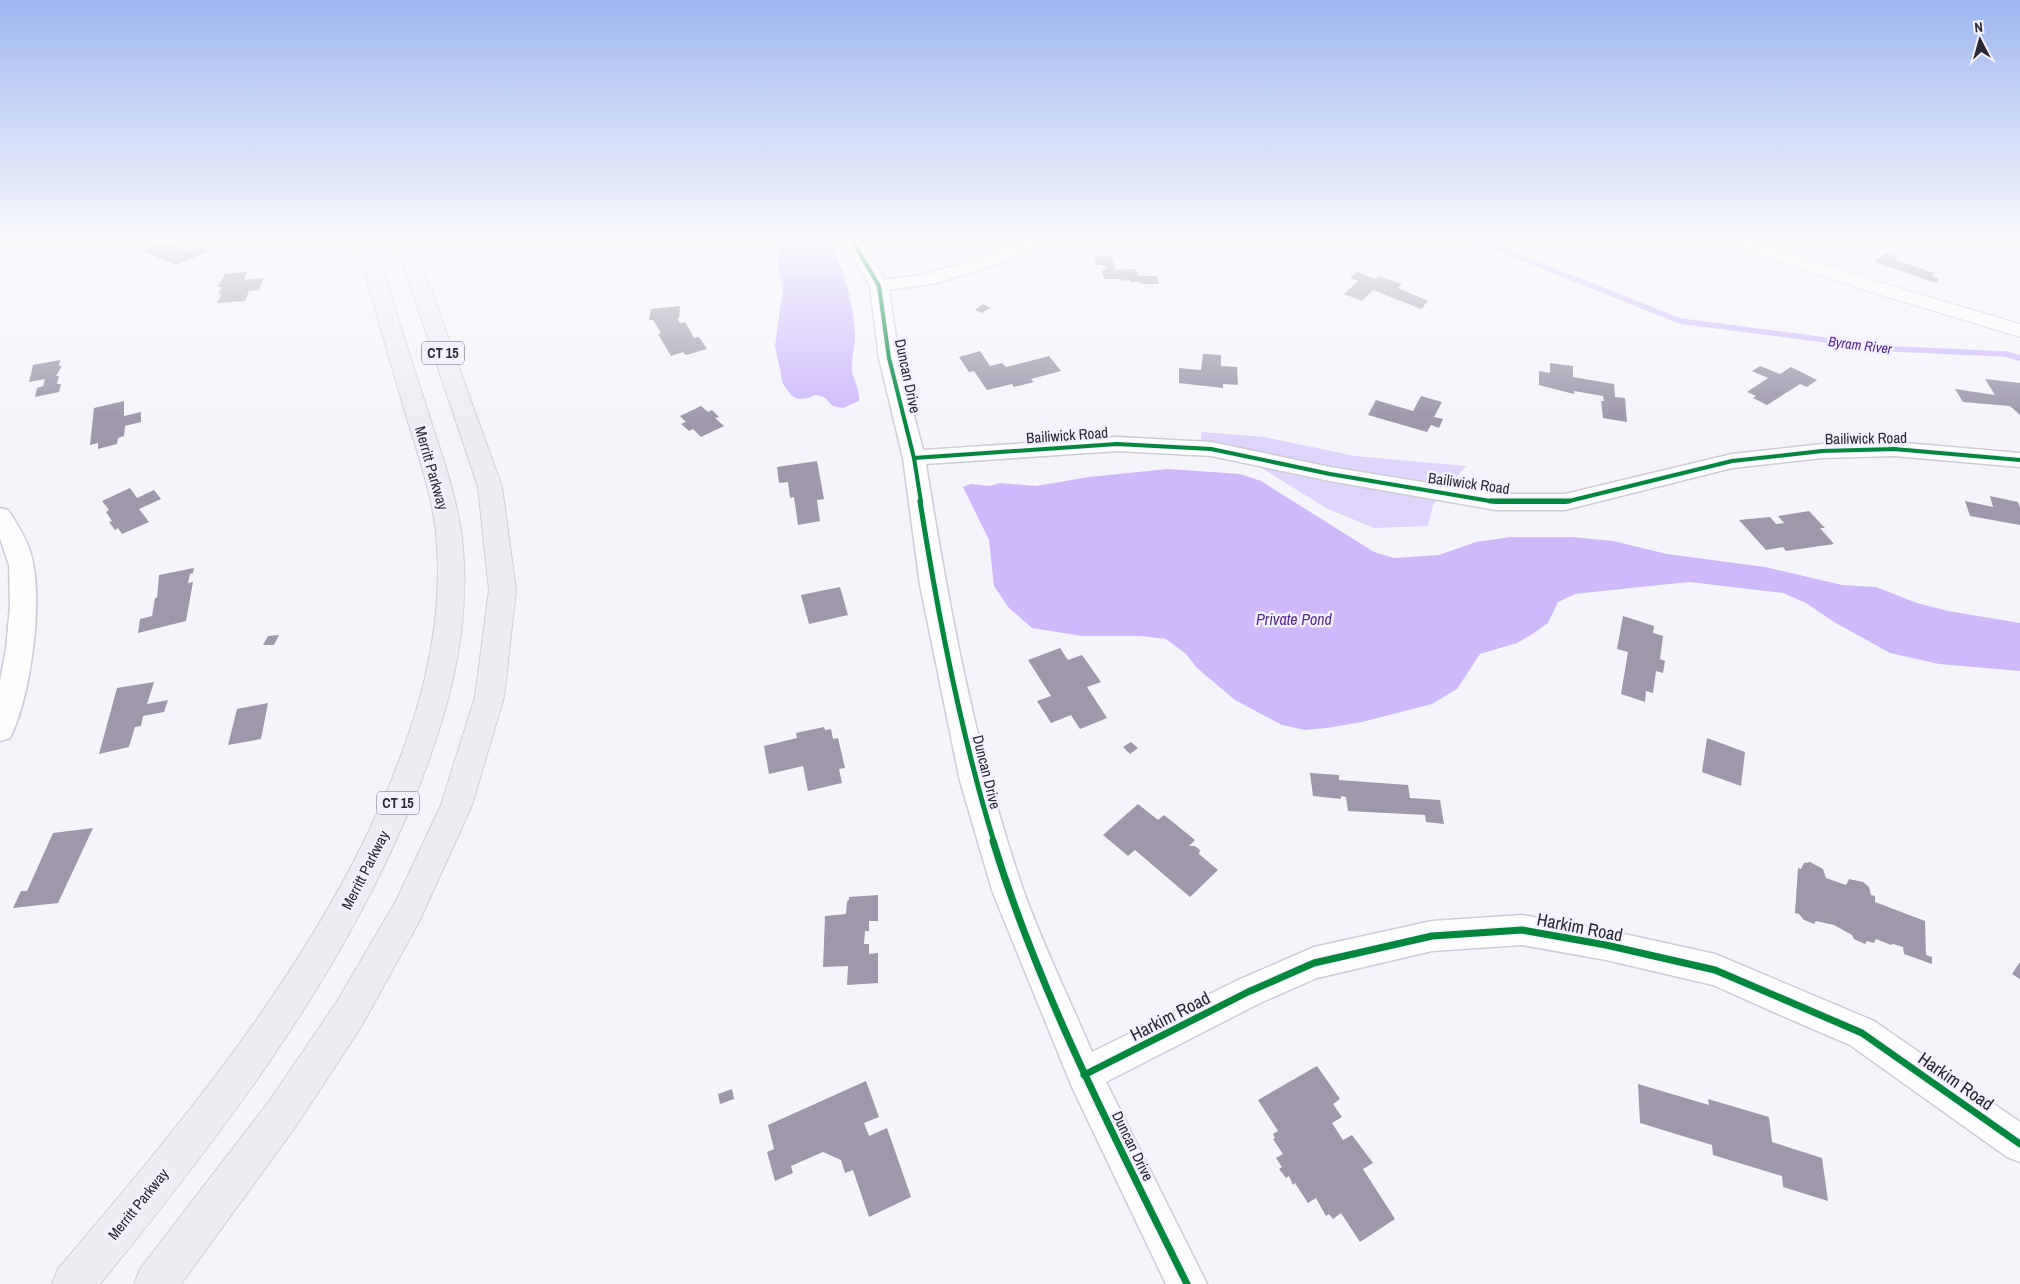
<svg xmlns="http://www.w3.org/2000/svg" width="2020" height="1284" viewBox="0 0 2020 1284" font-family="'Archivo Narrow',sans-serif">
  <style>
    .green { fill: #dfd4f9 }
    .water { fill: #ceb9fa }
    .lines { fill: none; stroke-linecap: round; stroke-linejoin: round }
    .stream { stroke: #ceb9fa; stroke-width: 5.5 }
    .building { fill: #9e98aa }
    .street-casing { stroke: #ceccd6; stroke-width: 3 }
    .secondary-casing { stroke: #ceccd6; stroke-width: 2 }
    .highway-casing { stroke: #d1d0d5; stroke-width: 2 }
    .street { fill: #fefdfe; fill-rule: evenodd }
    .secondary { fill: #fefdfe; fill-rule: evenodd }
    .highway { fill: #efecf4; fill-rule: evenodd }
    .cycleway-far2-casing { stroke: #f4f1fe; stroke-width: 6 }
    .cycleway-far1-casing { stroke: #f4f1fe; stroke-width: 8 }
    .cycleway-casing { stroke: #f4f1fe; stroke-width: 10 }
    .cycleway-far2 { stroke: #00873e; stroke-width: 4 }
    .cycleway-far1 { stroke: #00873e; stroke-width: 5 }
    .cycleway { stroke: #00873e; stroke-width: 7 }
    .labels { text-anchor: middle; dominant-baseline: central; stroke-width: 5; stroke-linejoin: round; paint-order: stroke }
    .far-water-label { font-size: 14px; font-style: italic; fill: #55298f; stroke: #f4f1fe }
    .shield { fill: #f4f1fe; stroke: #676471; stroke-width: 1 }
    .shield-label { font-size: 14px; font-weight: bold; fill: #2b2734 }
    .street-label { font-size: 15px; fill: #2b2734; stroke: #f4f1fe }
    .water-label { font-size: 16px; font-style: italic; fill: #55298f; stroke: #f4f1fe }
    .near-street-label { font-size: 18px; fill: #2b2734; stroke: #f4f1fe }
  </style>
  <rect width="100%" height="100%" fill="#f5f4fb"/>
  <path class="green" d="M1202 432 1264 437 1355 456 1466 466 1433 505 1428 526 1374 528 1326 508 1242 456 1199 451Z"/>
  <g class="water">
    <path d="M778 240H829C844 267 854 305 855 336 855 348 851 359 852 371 854 381 860 390 859 401L843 408 833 406 824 397 816 395 808 398 798 399 791 395 783 384 775 346 783 288 778 266Z"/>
    <path d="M1168 469 1240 474 1261 481 1374 552 1394 558 1439 555 1476 542 1511 537H1572L1613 541 1667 554 1765 567 1842 585 1876 587 1917 603 1948 611 2020 623V671L1939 664 1890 653 1834 622 1806 603 1783 593 1690 582 1669 584 1575 594 1558 602 1548 623 1534 633 1517 643 1480 654 1457 689 1432 704 1362 722 1327 728 1305 730 1282 725 1235 700 1197 668 1186 654 1166 639 1141 636H1082L1032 628 1009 608 994 586 989 540 963 487 971 484 990 486 1000 483 1036 486 1089 477Z"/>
  </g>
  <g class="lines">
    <path class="stream" d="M1477 240 1680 321 1894 349 2006 354 2020 358"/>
  </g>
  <g class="building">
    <path d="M1207 240H1219L1224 241 1219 247 1204 243Z"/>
    <path d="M164 241 185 252 200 245 211 251 176 265 141 251Z"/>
    <path d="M1885 253 1897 257 1895 260 1934 273 1932 276 1939 279 1936 283 1875 262Z"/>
    <path d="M1094 256H1112L1115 270 1136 269 1138 276H1157L1159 284H1140L1139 282H1130V280L1122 281 1121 279H1104L1102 270H1106L1105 265H1096Z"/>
    <path d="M247 272 244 280 264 278 259 290 249 291 245 301 217 303 222 294 218 295 222 287H218L225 274Z"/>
    <path d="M1357 272 1376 279 1378 276 1402 284 1398 288 1428 301 1421 309 1373 290 1362 301 1344 294 1358 281 1350 278Z"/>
    <path d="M983 304 990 308 982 313 975 310Z"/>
    <path d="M680 306 679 318H677L680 323 685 322 694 338 699 337 707 349 686 355 683 352 671 356 658 334 661 333 653 320H649L651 309Z"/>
    <path d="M980 351 990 366 1002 363 1006 367 1049 356 1061 371 1031 379 1034 382 1014 387 1012 384 987 390 974 371 969 372 959 357Z"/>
    <path d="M1203 354 1221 355V366L1237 367 1238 385 1223 384V388L1179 383V368L1201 370Z"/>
    <path d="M60 360 59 366H62L56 376H59L57 384H61L59 392 35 397 37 388 43 386 45 379 29 382 33 365Z"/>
    <path d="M1550 363 1573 366V377L1614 384 1615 397 1625 398 1627 422 1603 418 1601 401H1604L1603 396 1574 391V394L1539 385V371L1550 373Z"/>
    <path d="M1760 366 1780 374 1791 367 1817 380 1807 387 1800 384 1767 405 1753 398 1756 396 1747 392 1768 378 1752 371Z"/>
    <path d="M1985 379 2020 383V415L2010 406 1963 402 1955 389 1995 395Z"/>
    <path d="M1421 396 1442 402 1434 417 1443 419 1439 428 1431 425 1427 432 1368 415 1376 400 1413 411Z"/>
    <path d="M124 401V416L141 412V422L125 426 124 436 118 438 117 444 98 449V443L90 445 94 408Z"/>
    <path d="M701 406 708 412 712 410 719 417 715 418 724 426 701 437 693 429 689 431 681 424 686 422 680 416Z"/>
    <path d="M817 461 824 499 817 500 820 521 798 525 794 497 790 498 788 482 779 483 777 467Z"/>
    <path d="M130 488 137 498 154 490 161 499 139 509 149 522 122 534 118 528 115 530 109 522 112 521 106 512 109 510 102 501Z"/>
    <path d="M1990 496 2018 502 2020 508V525L1970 516 1965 501 1993 507Z"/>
    <path d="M1809 511 1825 528H1820L1834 544 1786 551 1783 547 1766 550 1739 520 1770 517 1776 524 1784 523 1778 516Z"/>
    <path d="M194 568 193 573 190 574 188 583 193 582 186 621 138 633 140 619 152 616 155 598H157L159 575Z"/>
    <path d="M840 587 848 615 809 624 801 595Z"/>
    <path d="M1623 616 1654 626 1653 633 1663 636 1660 659 1665 661 1663 673 1656 671 1653 693 1646 691 1645 702 1621 694 1628 652 1617 649Z"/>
    <path d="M279 635 274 645H263L268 636Z"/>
    <path d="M1060 648 1068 660 1082 655 1101 682 1087 687 1107 718 1080 729 1071 715 1051 723 1037 701 1051 696 1028 660Z"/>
    <path d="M154 682 147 704 168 700 164 712 143 716 141 726 135 727 129 747 99 754 117 688Z"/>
    <path d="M268 703 261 739 228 745 237 709Z"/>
    <path d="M824 727 825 730 831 729 833 739 838 738 845 768 839 769 842 783 808 791 803 766 769 774 764 746 797 738 796 733Z"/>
    <path d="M1707 738 1745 752 1741 786 1702 772Z"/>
    <path d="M1131 742 1138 748 1130 754 1123 747Z"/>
    <path d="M1310 773 1339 775V780L1408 785 1410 798 1440 800 1444 824 1426 822 1425 815 1348 811 1346 797 1341 796V799L1313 796Z"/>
    <path d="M1138 804 1158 820 1164 815 1195 840 1189 846H1195L1200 850 1199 854 1218 870 1190 897 1135 850 1128 856 1103 835Z"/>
    <path d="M93 828 58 903 13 908 21 891H27L53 833Z"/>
    <path d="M1810 862 1823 869 1826 878 1846 885 1849 879 1863 882 1869 887 1871 895 1875 896V902L1925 921 1926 955 1932 957V964L1904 954 1903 947 1893 944 1891 945 1876 939 1874 943 1867 941 1865 944 1854 939 1852 935 1834 925 1816 921 1814 924 1804 920 1799 914 1795 913 1798 868 1801 869 1804 863Z"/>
    <path d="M878 895V921H869V931H865L864 944H869V954L878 953V983L847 985 848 966 823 967 825 916 846 914 847 901 849 900V897Z"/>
    <path d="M2020 962V979L2012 974Z"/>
    <path d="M1317 1066 1340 1099 1333 1104 1342 1117 1332 1123 1343 1140 1352 1135 1373 1163 1363 1169 1395 1219 1360 1242 1341 1213 1333 1219 1329 1214 1326 1216 1316 1198 1308 1203 1295 1183 1293 1185 1289 1176 1286 1178 1279 1169 1282 1167 1276 1158 1283 1154 1273 1139 1275 1138 1273 1134 1278 1131 1258 1100Z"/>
    <path d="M866 1081 879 1117 864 1123 869 1136 887 1128 911 1197 869 1217 853 1170 845 1173 841 1160 823 1152 791 1166 793 1173 775 1181 767 1152 774 1149 768 1125Z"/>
    <path d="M1638 1084 1709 1105 1708 1099 1769 1117 1772 1142 1822 1158 1828 1201 1783 1187 1782 1176 1713 1155 1712 1145 1640 1123Z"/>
    <path d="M732 1089 734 1099 720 1104 718 1094Z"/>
  </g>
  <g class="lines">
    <defs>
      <g id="street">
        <path d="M843 240H861L885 280 927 274 975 259 1022 240H1047L1044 244 989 267 936 283 889 290 899 358 923 450 1117 437 1211 442 1330 467 1496 494H1565L1732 454 1822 444 1894 442 2020 453V467L1894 456 1822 458 1732 468 1565 510H1496L1330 481 1211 456 1117 451 926 464C949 608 976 754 1024 892 1043 945 1070 1000 1092 1052L1236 981 1314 947 1432 921 1522 915 1606 930 1715 954 1727 959 1874 1021 2020 1122V1162L2007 1157 1850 1045 1778 1014 1713 985 1606 960 1522 945 1432 951 1317 978 1260 1003 1106 1082 1207 1284H1166L1072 1087 993 893 960 781 920 585 903 458 879 358 870 286Z"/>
        <path d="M0 508 8 510C18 525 28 541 32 558 43 604 31 696 10 738L0 741V681L6 649 10 606 9 565 0 538Z"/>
      </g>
      <path id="secondary" d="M1725 240H1753L1882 283 2020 324V337L1868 291 1727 244Z"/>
      <g id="highway">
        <path d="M355 240H373C392 297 409 355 428 412 442 456 459 501 463 548 471 640 444 728 408 813 334 988 219 1138 100 1284H52L58 1269C180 1125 304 978 381 805 417 723 443 637 437 547 435 501 418 456 405 412 388 355 372 297 355 240Z"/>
        <path d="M395 240H413L502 487 516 590 504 697 472 805 419 922 361 1027 296 1126 181 1284H134L140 1269 270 1100 336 1003 396 901 441 805 475 697 489 590 478 487Z"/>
      </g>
    </defs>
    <use href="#street" class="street-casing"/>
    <use href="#secondary" class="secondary-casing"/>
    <use href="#highway" class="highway-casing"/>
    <use href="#street" class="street"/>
    <use href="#secondary" class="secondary"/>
    <use href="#highway" class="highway"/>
    <defs>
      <g id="cycleway-far2">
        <path d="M852 240 879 286 889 358 914 458 921 502"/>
        <path d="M914 458 1117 444 1211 449 1330 474 1496 502H1565L1732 461 1822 451 1894 449 2020 460"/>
      </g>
      <g id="cycleway-far1">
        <path d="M920 501C938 616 960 731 994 842"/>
        <path d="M1490 501H1569"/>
      </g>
      <g id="cycleway">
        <path d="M993 841C1040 995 1116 1140 1187 1284"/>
        <path d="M1084 1075 1248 992 1314 963 1432 936 1522 930 1606 945 1715 970 1790 1002 1862 1033 2020 1144"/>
      </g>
    </defs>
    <use href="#cycleway-far2" class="cycleway-far2-casing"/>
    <use href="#cycleway-far1" class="cycleway-far1-casing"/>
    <use href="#cycleway" class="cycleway-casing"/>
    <use href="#cycleway-far2" class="cycleway-far2"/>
    <use href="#cycleway-far1" class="cycleway-far1"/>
    <use href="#cycleway" class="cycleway"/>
  </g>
  <linearGradient id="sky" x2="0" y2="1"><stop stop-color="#9db6ef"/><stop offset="0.57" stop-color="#fafafd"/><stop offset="1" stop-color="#fafafd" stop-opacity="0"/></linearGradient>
  <rect width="2020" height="420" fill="url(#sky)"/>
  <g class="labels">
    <g class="far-water-label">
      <text transform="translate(1860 345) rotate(7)">Byram River</text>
    </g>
    <g class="shield">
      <rect x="422" y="341.5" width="42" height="23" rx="4"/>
      <rect x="377" y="791.5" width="42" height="23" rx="4"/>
    </g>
    <g class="shield-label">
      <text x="443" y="353">CT 15</text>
      <text x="398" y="803">CT 15</text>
    </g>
    <g class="street-label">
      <text transform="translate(908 376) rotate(78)">Duncan Drive</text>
      <text transform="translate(1067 435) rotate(-4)">Bailiwick Road</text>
      <text transform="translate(1866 438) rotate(-1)">Bailiwick Road</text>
      <text transform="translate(432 468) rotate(74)">Merritt Parkway</text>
      <text transform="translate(1469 483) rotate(8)">Bailiwick Road</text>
      <text transform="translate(987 772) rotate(76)">Duncan Drive</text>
      <text transform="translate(365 870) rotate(-63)">Merritt Parkway</text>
      <text transform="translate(1133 1146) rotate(64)">Duncan Drive</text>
      <text transform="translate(138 1204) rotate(-51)">Merritt Parkway</text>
    </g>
    <g class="water-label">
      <text x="1294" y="619">Private Pond</text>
    </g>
    <g class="near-street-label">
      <text transform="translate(1580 927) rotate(11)">Harkim Road</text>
      <text transform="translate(1170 1016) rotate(-27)">Harkim Road</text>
      <text transform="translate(1956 1081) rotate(35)">Harkim Road</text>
    </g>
  </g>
  <g transform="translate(1980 40) rotate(354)" stroke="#f4f1fe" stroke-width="4" paint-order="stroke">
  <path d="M0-4L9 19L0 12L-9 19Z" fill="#2b2734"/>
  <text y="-8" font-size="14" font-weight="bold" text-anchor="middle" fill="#2b2734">N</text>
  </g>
</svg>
